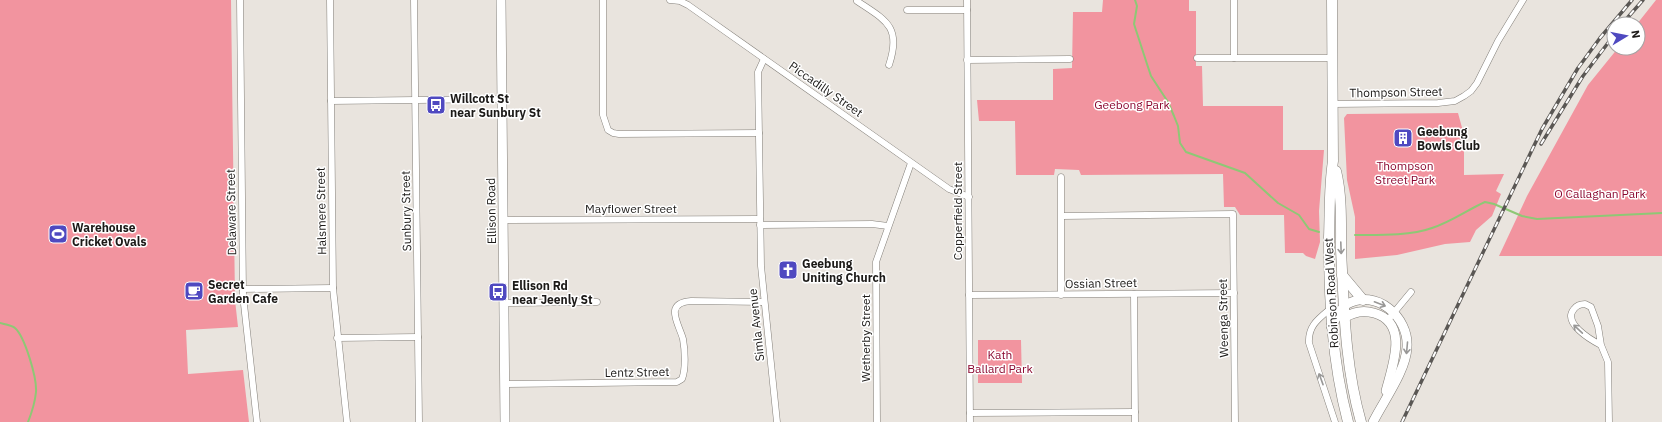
<svg xmlns="http://www.w3.org/2000/svg" width="1662" height="422" viewBox="0 0 1662 422" font-family="'IBM Plex Sans',sans-serif">
  <style>
    .green { fill: #f2949f }
    .lines { fill: none; stroke-linecap: round; stroke-linejoin: round }
    .stream { stroke: #8ec875; stroke-width: 2 }
    .street-casing { stroke: #837f79; stroke-width: 7 }
    .secondary-casing { stroke: #837f79; stroke-width: 10 }
    .primary-casing { stroke: #837f79; stroke-width: 11 }
    .street { stroke: #fff; stroke-width: 6 }
    .secondary { stroke: #fff; stroke-width: 9 }
    .primary { stroke: #fff; stroke-width: 10 }
    .rail-casing { stroke: #5a5754; stroke-width: 3.5 }
    .rail { stroke: #fff; stroke-width: 2; stroke-dasharray: 6; stroke-linecap: butt }
    .oneway { stroke: #999897 }
    .labels { text-anchor: middle; dominant-baseline: central; stroke-width: 3; stroke-linejoin: round; paint-order: stroke }
    .street-label { font-size: 12px; fill: #1c1a18; stroke: #fff }
    .poi-label { font-size: 12px; font-weight: bold; fill: #1c1a18; stroke: #fff; text-anchor: start }
    .park-label { font-size: 12px; fill: #8b0931; stroke: #fff }
  </style>
  <rect width="100%" height="100%" fill="#e9e4de"/>
  <g class="green">
    <path d="M0 0H231L235 300 238 327 186 330 188 374 243 370 249 422H0Z"/>
    <path d="M1103 0H1189V11H1196V66H1202L1203 106H1283V150H1324L1319 211 1320 242 1315 259 1306 256 1303 253H1285L1284 215H1240L1235 207H1224L1223 174 1081 175 1079 170 1055 169 1054 175H1016L1015 121H979L977 100H1053V69L1072 68 1073 12H1102Z"/>
    <path d="M1656 0H1662V256H1499L1527 196 1588 85 1618 48H1638V24H1637Z"/>
    <path d="M1458 113 1464 135V175L1504 174 1496 191 1501 194 1492 216 1476 230 1470 242 1445 244 1397 255 1355 259V217L1347 180 1344 118 1347 114Z"/>
    <path d="M978 340H1021L1022 383H978Z"/>
  </g>
  <g class="lines">
    <g class="stream">
      <path d="M1135 0 1137 6 1134 24 1147 64 1151 76 1168 102 1174 116 1178 126 1180 143 1186 152 1245 173 1278 203 1299 215 1309 229 1319 232"/>
      <path d="M1355 235C1378 235 1410 236 1432 228 1451 222 1467 210 1485 202L1494 204 1522 216 1537 219 1662 213"/>
      <path d="M0 323C4 324 12 325 15 328 25 337 37 378 36 392 35 402 32 412 28 422"/>
    </g>
    <defs>
      <g id="street">
        <path d="M240 0 243 295 257 422"/>
        <path d="M330 0 333 288 347 422"/>
        <path d="M414 0 419 422"/>
        <path d="M603 0V115L608 130 613 133 619 134 759 133"/>
        <path d="M670 0 680 1 688 5 949 189 969 197"/>
        <path d="M967 0 970 422"/>
        <path d="M1234 0V58"/>
        <path d="M857 1C885 20 902 26 889 65"/>
        <path d="M907 10H967"/>
        <path d="M1197 58H1332"/>
        <path d="M764 59 758 72 761 266 777 422"/>
        <path d="M967 60 1070 59"/>
        <path d="M331 101 502 99"/>
        <path d="M1333 104 1438 103 1455 101 1464 96 1471 91 1477 83 1498 41 1523 0"/>
        <path d="M1061 177V295"/>
        <path d="M1062 216 1233 214 1235 422"/>
        <path d="M503 220 760 219"/>
        <path d="M760 225 872 224 888 226"/>
        <path d="M243 289 333 288"/>
        <path d="M1134 294 1135 422"/>
        <path d="M969 295 1234 293"/>
        <path d="M504 303 597 302"/>
        <path d="M1330 309C1318 319 1308 326 1309 343L1335 422"/>
        <path d="M1387 321 1411 292"/>
        <path d="M337 338 418 337"/>
        <path d="M1601 345C1591 340 1562 323 1574 309 1577 305 1581 304 1585 304L1591 307 1598 326 1601 345 1608 362 1609 422"/>
        <path d="M505 384 677 382 682 379C686 369 685 350 683 339 679 324 663 303 691 301L764 302"/>
        <path d="M970 413 1135 412"/>
        <path d="M877 422 876 262 911 163"/>
      </g>
      <g id="secondary">
        <path d="M501 0 505 422"/>
        <path d="M1344 318C1353 312 1363 310 1374 313 1410 323 1392 367 1386 391"/>
        <path d="M1331 326C1337 319 1339 309 1347 304 1376 288 1409 317 1407 347 1406 371 1384 400 1373 422"/>
      </g>
      <g id="primary">
        <path d="M1332 0 1333 161C1329 186 1330 212 1329 237 1329 300 1332 361 1348 422"/>
        <path d="M1336 171C1342 195 1341 224 1341 250 1344 308 1345 366 1361 422"/>
        <path d="M1342 275 1363 300"/>
      </g>
    </defs>
    <use href="#street" class="street-casing"/>
    <use href="#secondary" class="secondary-casing"/>
    <use href="#primary" class="primary-casing"/>
    <use href="#street" class="street"/>
    <use href="#secondary" class="secondary"/>
    <use href="#primary" class="primary"/>
    <defs>
      <g id="rail">
        <path d="M1622 24 1643 0"/>
        <path d="M1541 144 1583 76 1614 35"/>
        <path d="M1402 422 1542 129 1578 68 1600 38 1632 0"/>
      </g>
    </defs>
    <use href="#rail" class="rail-casing"/>
    <use href="#rail" class="rail"/>
  </g>
  <defs><path id="oneway-shaft" d="M-6 0H5M1.5-3L5.5 0L1.5 3" fill="none" stroke-width="1.6" stroke-linecap="round" stroke-linejoin="round"/></defs>
  <g class="oneway">
    <use href="#oneway-shaft" transform="translate(1341 248) rotate(88)"/>
    <use href="#oneway-shaft" transform="translate(1380 304) rotate(21)"/>
    <use href="#oneway-shaft" transform="translate(1578 329) rotate(-137)"/>
    <use href="#oneway-shaft" transform="translate(1407 348) rotate(95)"/>
    <use href="#oneway-shaft" transform="translate(1321 379) rotate(-110)"/>
  </g>
  <defs>
    <symbol id="bus-square" viewBox="-11 -11 22 22"><rect x="-9" y="-9" width="18" height="18" rx="4" fill="#4f49c0" stroke="#fff"/><path d="M-5-6H5V4H4V6H2V4H-2V6H-4V4H-5ZM-3.5-4V0h7V-4ZM-3.5 1.2v1.5H-2V1.2ZM2 1.2v1.5H3.5V1.2Z" fill="#fff"/></symbol>
    <symbol id="building-square" viewBox="-11 -11 22 22"><rect x="-9" y="-9" width="18" height="18" rx="4" fill="#4f49c0" stroke="#fff"/><path d="M-4-6H4V6H1V3H-1V6H-4ZM-2.5-4.3h1.7v1.8h-1.7ZM.8-4.3h1.7v1.8H.8ZM-2.5-1h1.7V.8h-1.7ZM.8-1h1.7V.8H.8Z" fill="#fff"/></symbol>
    <symbol id="stadium-square" viewBox="-11 -11 22 22"><rect x="-9" y="-9" width="18" height="18" rx="4" fill="#4f49c0" stroke="#fff"/><path d="M0-5a6.5 5 0 1 0 0 10a6.5 5 0 1 0 0-10ZM-3.5-1.8h7v3.6h-7Z" fill="#fff"/></symbol>
    <symbol id="church-square" viewBox="-11 -11 22 22"><rect x="-9" y="-9" width="18" height="18" rx="4" fill="#4f49c0" stroke="#fff"/><path d="M-1.2-6h2.4v3.5h3.3v2.4h-3.3V6h-2.4V-.1h-3.3v-2.4h3.3Z" fill="#fff"/></symbol>
    <symbol id="cafe-square" viewBox="-11 -11 22 22"><rect x="-9" y="-9" width="18" height="18" rx="4" fill="#4f49c0" stroke="#fff"/><path d="M-5.5-4.5H6V0H3Q3 3.5 0 3.5H-2.5Q-5.5 3.5-5.5 0ZM3-3.2v2h1.7v-2ZM-6 4.5H4V6H-6Z" fill="#fff"/></symbol>
  </defs>
  <g fill-rule="evenodd">
    <use href="#bus-square" x="425" y="94" width="22" height="22"/>
    <use href="#building-square" x="1392" y="127" width="22" height="22"/>
    <use href="#stadium-square" x="47" y="223" width="22" height="22"/>
    <use href="#church-square" x="777" y="259" width="22" height="22"/>
    <use href="#cafe-square" x="183" y="280" width="22" height="22"/>
    <use href="#bus-square" x="487" y="281" width="22" height="22"/>
  </g>
  <g class="labels">
    <g class="street-label">
      <text transform="translate(826 89) rotate(35)">Piccadilly Street</text>
      <text transform="translate(1396 92) rotate(-1)">Thompson Street</text>
      <text x="631" y="208">Mayflower Street</text>
      <text transform="translate(321 211) rotate(-91)">Halsmere Street</text>
      <text transform="translate(406 211) rotate(-91)">Sunbury Street</text>
      <text transform="translate(491 211) rotate(-91)">Ellison Road</text>
      <text transform="translate(957 211) rotate(-90)">Copperfield Street</text>
      <text transform="translate(231 212) rotate(-91)">Delaware Street</text>
      <text transform="translate(1101 283) rotate(-1)">Ossian Street</text>
      <text transform="translate(1331 293) rotate(-93)">Robinson Road West</text>
      <text transform="translate(1223 318) rotate(-91)">Weenga Street</text>
      <text transform="translate(756 325) rotate(-96)">Simla Avenue</text>
      <text transform="translate(865 338) rotate(-90)">Wetherby Street</text>
      <text transform="translate(637 372) rotate(-1)">Lentz Street</text>
    </g>
    <g class="poi-label">
      <text x="450" y="98">Willcott St<tspan x="450" dy="14">near Sunbury St</tspan></text>
      <text x="1417" y="131">Geebung<tspan x="1417" dy="14">Bowls Club</tspan></text>
      <text x="72" y="227">Warehouse<tspan x="72" dy="14">Cricket Ovals</tspan></text>
      <text x="802" y="263">Geebung<tspan x="802" dy="14">Uniting Church</tspan></text>
      <text x="208" y="284">Secret<tspan x="208" dy="14">Garden Cafe</tspan></text>
      <text x="512" y="285">Ellison Rd<tspan x="512" dy="14">near Jeenly St</tspan></text>
    </g>
    <g class="park-label">
      <text x="1132" y="104">Geebong Park</text>
      <text x="1405" y="165">Thompson<tspan x="1405" dy="14">Street Park</tspan></text>
      <text x="1600" y="193">O Callaghan Park</text>
      <text x="1000" y="354">Kath<tspan x="1000" dy="14">Ballard Park</tspan></text>
    </g>
  </g>
  <g transform="translate(1626 36) rotate(80)"><circle r="19" fill="#ffffff" stroke="#a4a3a3"/>
  <path d="M0-3L7 15L0 10L-7 15Z" fill="#4f49c0"/>
  <text y="-6" font-size="11" font-weight="bold" text-anchor="middle" fill="#1c1a18">N</text>
  </g>
</svg>
